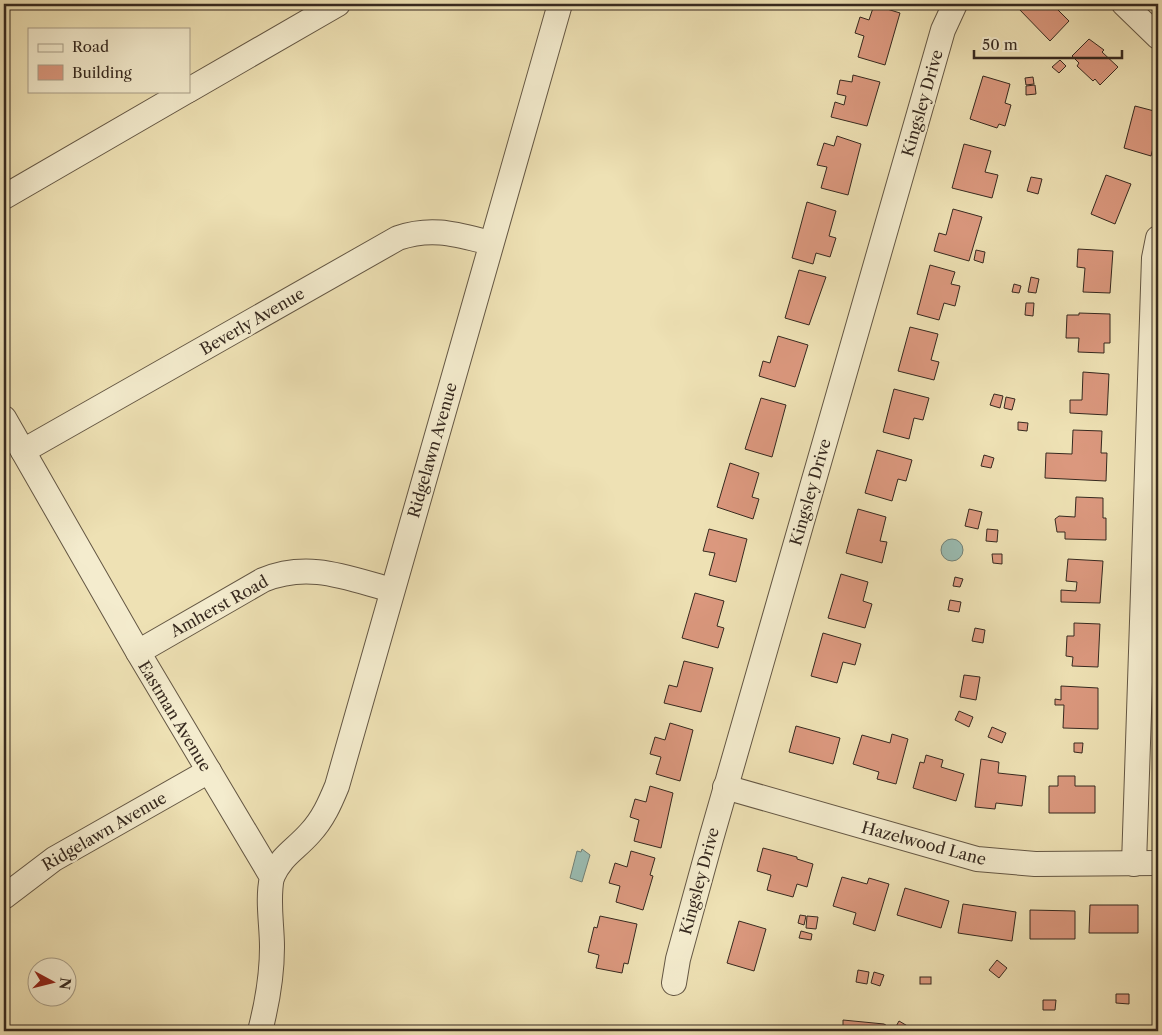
<svg xmlns="http://www.w3.org/2000/svg" width="1162" height="1035" viewBox="0 0 1162 1035" font-family="'Libre Caslon Text',serif">
  <style>
    .water { fill: #9abcb2; stroke: #728177 }
    .building { fill: #db987e; stroke: #36291f }
    .lines { fill: none; stroke-linecap: round; stroke-linejoin: round }
    .minor-casing { stroke: #645744; stroke-width: 26 }
    .minor { stroke: #f4ecce; stroke-width: 24 }
    .labels { text-anchor: middle; dominant-baseline: central; stroke-width: 4.5; stroke-linejoin: round; paint-order: stroke }
    .street-label { font-size: 16px; fill: #36291f; stroke: #f4ecce }
  </style>
  <rect width="100%" height="100%" fill="#eee1b4"/>
  <filter id="stains"><feTurbulence type="fractalNoise" baseFrequency=".004" numOctaves="4"/><feColorMatrix values="0 0 0 0 .2 0 0 0 0 .09 0 0 0 0 .02 0 0 0 .5 -.17"/></filter>
  <radialGradient id="worn" r=".72"><stop offset=".6" stop-color="#630" stop-opacity="0"/><stop offset="1" stop-color="#630" stop-opacity=".3"/></radialGradient>
  <g class="water">
    <circle cx="952" cy="550" r="11"/>
    <path d="M582 849 590 855 582 882 570 878 577 851 581 852Z"/>
  </g>
  <g class="building">
    <path d="M1022 4H1052L1069 21 1050 41 1018 8Z"/>
    <path d="M874 5 900 13 885 65 858 57 864 36 855 33 860 17 869 20Z"/>
    <path d="M1089 39 1104 50 1102 52 1118 67 1100 85 1095 79 1093 81 1077 66 1079 63 1072 56Z"/>
    <path d="M1060 60 1066 66 1059 73 1052 67Z"/>
    <path d="M853 75 880 82 867 126 831 117 835 102 844 105 846 96 837 94 840 80 852 82Z"/>
    <path d="M983 76 1010 84 1005 103 1011 105 1005 126 999 124 997 128 970 119Z"/>
    <path d="M1033 77 1034 84 1026 85 1025 78Z"/>
    <path d="M1035 85 1036 94 1026 95V86Z"/>
    <path d="M1135 106 1158 112V129L1151 156 1124 148Z"/>
    <path d="M837 136 861 144 848 195 821 188 827 167 817 165 824 143 834 146Z"/>
    <path d="M964 144 991 151 985 172 998 175 992 198 952 188Z"/>
    <path d="M1106 175 1131 184 1115 224 1091 214Z"/>
    <path d="M1031 177 1042 179 1038 194 1027 191Z"/>
    <path d="M807 202 836 211 829 236 836 238 830 257 816 253 813 264 792 258Z"/>
    <path d="M953 209 982 217 969 261 934 251 939 233 946 235Z"/>
    <path d="M1078 249 1113 251 1110 293 1083 292 1085 268 1077 267Z"/>
    <path d="M976 250 985 252 983 263 974 260Z"/>
    <path d="M930 265 955 272 951 284 960 286 955 306 944 303 939 320 917 314Z"/>
    <path d="M799 270 826 277 809 325 785 318Z"/>
    <path d="M1031 277 1039 279 1036 293 1028 292Z"/>
    <path d="M1014 284 1021 286 1019 293 1012 292Z"/>
    <path d="M1026 303H1034L1033 316 1025 315Z"/>
    <path d="M1079 313 1110 314V343H1104V353L1078 352 1079 338H1066L1067 315H1079Z"/>
    <path d="M910 327 938 334 931 360 939 362 934 380 898 371Z"/>
    <path d="M778 336 808 345 795 387 759 376 763 361 770 363Z"/>
    <path d="M1083 372 1109 374 1107 415 1070 413V400H1082Z"/>
    <path d="M894 389 929 398 923 420 914 418 909 439 883 432Z"/>
    <path d="M994 394 1003 396 1000 408 990 405Z"/>
    <path d="M1006 397 1015 399 1012 410 1004 408Z"/>
    <path d="M761 398 786 405 772 457 745 449Z"/>
    <path d="M1018 422 1028 423 1027 431 1018 430Z"/>
    <path d="M1073 430 1102 431 1101 453H1107L1106 481 1045 478 1046 453 1072 454Z"/>
    <path d="M877 450 912 460 906 481 898 479 892 501 865 493Z"/>
    <path d="M984 455 994 458 991 468 981 466Z"/>
    <path d="M730 463 759 473 752 497 759 499 753 519 717 507Z"/>
    <path d="M1076 497 1103 498V518H1106V540L1065 539V532H1057L1055 519 1059 516 1075 517Z"/>
    <path d="M858 509 886 517 880 541 887 542 882 563 846 553Z"/>
    <path d="M969 509 982 512 978 529 965 526Z"/>
    <path d="M709 529 747 539 736 582 709 575 715 553 703 551Z"/>
    <path d="M987 529 998 530 997 542 986 541Z"/>
    <path d="M992 554H1002V564L993 563Z"/>
    <path d="M1068 559 1103 561 1100 603 1061 602V590L1076 591 1077 582 1066 581Z"/>
    <path d="M841 574 868 582 863 601 872 604 865 628 828 618Z"/>
    <path d="M955 577 963 579 960 587 953 586Z"/>
    <path d="M695 593 724 601 717 626 724 628 718 648 682 638Z"/>
    <path d="M950 600 961 602 959 612 948 610Z"/>
    <path d="M1074 623 1100 624 1098 667 1072 666 1073 657 1066 656 1067 636H1074Z"/>
    <path d="M975 628 985 630 983 643 972 641Z"/>
    <path d="M823 633 861 644 855 665 843 662 837 683 811 676Z"/>
    <path d="M684 661 713 668 701 712 664 703 669 685 677 687Z"/>
    <path d="M964 675 980 677 976 700 960 697Z"/>
    <path d="M1061 686 1098 688V729L1063 728 1064 705H1055V699L1061 700Z"/>
    <path d="M959 711 973 717 969 727 955 720Z"/>
    <path d="M670 723 693 730 680 781 656 774 661 757 650 754 655 737 665 740Z"/>
    <path d="M796 726 840 738 833 764 789 752Z"/>
    <path d="M992 727 1006 733 1002 743 988 737Z"/>
    <path d="M892 734 908 739 896 784 877 779 879 772 853 764 862 735 890 743Z"/>
    <path d="M1074 743H1083L1082 753 1074 752Z"/>
    <path d="M926 755 943 760 941 767 964 774 956 801 913 788 920 762 924 763Z"/>
    <path d="M981 759 999 762 998 773 1026 776 1022 806 996 803 995 809 975 807Z"/>
    <path d="M1058 776H1075V786H1095V813H1049V786H1058Z"/>
    <path d="M650 786 673 793 661 848 634 841 639 820 630 817 635 799 646 802Z"/>
    <path d="M763 848 797 857V859L813 864 807 887 797 884 793 897 767 890 771 875 757 871Z"/>
    <path d="M631 851 655 858 650 875 653 876 643 910 616 902 620 886 609 883 615 863 627 867Z"/>
    <path d="M842 877 867 884 869 878 889 884 875 931 853 924 856 913 833 906Z"/>
    <path d="M905 888 949 901 941 928 897 915Z"/>
    <path d="M963 904 1016 912 1012 941 958 933Z"/>
    <path d="M1090 905H1138V933H1089Z"/>
    <path d="M1154 905H1158V943L1153 940Z"/>
    <path d="M1030 910 1075 911V939H1030Z"/>
    <path d="M800 915 806 916 804 925 798 923Z"/>
    <path d="M600 916 637 924 628 964 624 963 622 973 596 968 599 955 588 952 594 927 597 928Z"/>
    <path d="M807 916 818 917 816 929 806 928Z"/>
    <path d="M739 921 766 929 754 971 727 963Z"/>
    <path d="M801 931 812 934 811 940 799 938Z"/>
    <path d="M997 960 1007 968 999 978 989 970Z"/>
    <path d="M858 970 869 972 867 984 856 982Z"/>
    <path d="M874 972 884 975 880 986 871 983Z"/>
    <rect x="920" y="977" width="11" height="7"/>
    <path d="M1116 994H1129V1004L1116 1003Z"/>
    <path d="M1043 1000H1056L1055 1010H1043Z"/>
    <path d="M843 1020 884 1024 894 1030 899 1021 916 1031H843Z"/>
  </g>
  <g class="lines">
    <defs>
      <g id="minor">
        <path d="M1124 4 1158 37"/>
        <path d="M189 90 338 4"/>
        <path d="M4 197 187 91"/>
        <path d="M4 418 138 652 272 877C267 900 272 924 272 947 272 976 267 1004 260 1031"/>
        <path d="M23 451 398 238C433 226 458 235 491 243"/>
        <path d="M138 652 263 580C309 561 347 578 392 590"/>
        <path d="M725 787 977 859 1035 864 1158 863"/>
        <path d="M1134 864 1154 258 1158 238"/>
        <path d="M272 877C282 855 295 850 310 833 323 819 330 803 337 786L560 4"/>
        <path d="M4 897 54 859 209 771"/>
        <path d="M674 983 678 959 711 839 943 30 955 4"/>
      </g>
    </defs>
    <use href="#minor" class="minor-casing"/>
    <use href="#minor" class="minor"/>
  </g>
  <g class="labels">
    <g class="street-label">
      <text transform="translate(922 103) rotate(-74)">Kingsley Drive</text>
      <text transform="translate(252 321) rotate(-30)">Beverly Avenue</text>
      <text transform="translate(432 450) rotate(-74)">Ridgelawn Avenue</text>
      <text transform="translate(810 492) rotate(-74)">Kingsley Drive</text>
      <text transform="translate(219 606) rotate(-29)">Amherst Road</text>
      <text transform="translate(175 716) rotate(59)">Eastman Avenue</text>
      <text transform="translate(104 831) rotate(-30)">Ridgelawn Avenue</text>
      <text transform="translate(924 843) rotate(15)">Hazelwood Lane</text>
      <text transform="translate(699 881) rotate(-75)">Kingsley Drive</text>
    </g>
  </g>
  <rect width="1162" height="1035" fill="none" stroke="#eee1b4" stroke-width="20"/>
  <rect x="5" y="5" width="1152" height="1025" fill="none" stroke="#36291f" stroke-width="2.5"/>
  <rect x="10" y="10" width="1142" height="1015" fill="none" stroke="#36291f"/>
  <rect x="28" y="28" width="162" height="65" fill="#f4ecce" stroke="#a89e88"/>
  <rect x="38" y="44" width="25" height="8" fill="#f4ecce" stroke="#a89e88"/>
  <text x="72" y="52" font-size="15" fill="#36291f">Road</text>
  <rect x="38" y="65" width="25" height="15" fill="#db987e" stroke="#a89e88"/>
  <text x="72" y="78" font-size="15" fill="#36291f">Building</text>
  <g transform="translate(52 982) rotate(97)"><circle r="24" fill="#f4ecce" stroke="#a89e88"/>
  <path d="M0-4L9 19L0 12L-9 19Z" fill="#8f2418"/>
  <text y="-8" font-size="14" font-weight="bold" text-anchor="middle" fill="#36291f">N</text>
  </g>
  <path d="M974 50v8h148v-8" fill="none" stroke="#36291f" stroke-width="2.5"/>
  <text x="982" y="50" font-size="15" fill="#36291f" stroke="#f4ecce" stroke-width="4" paint-order="stroke">50 m</text>
  <rect width="100%" height="100%" filter="url(#stains)"/>
  <rect width="100%" height="100%" fill="url(#worn)"/>
</svg>
